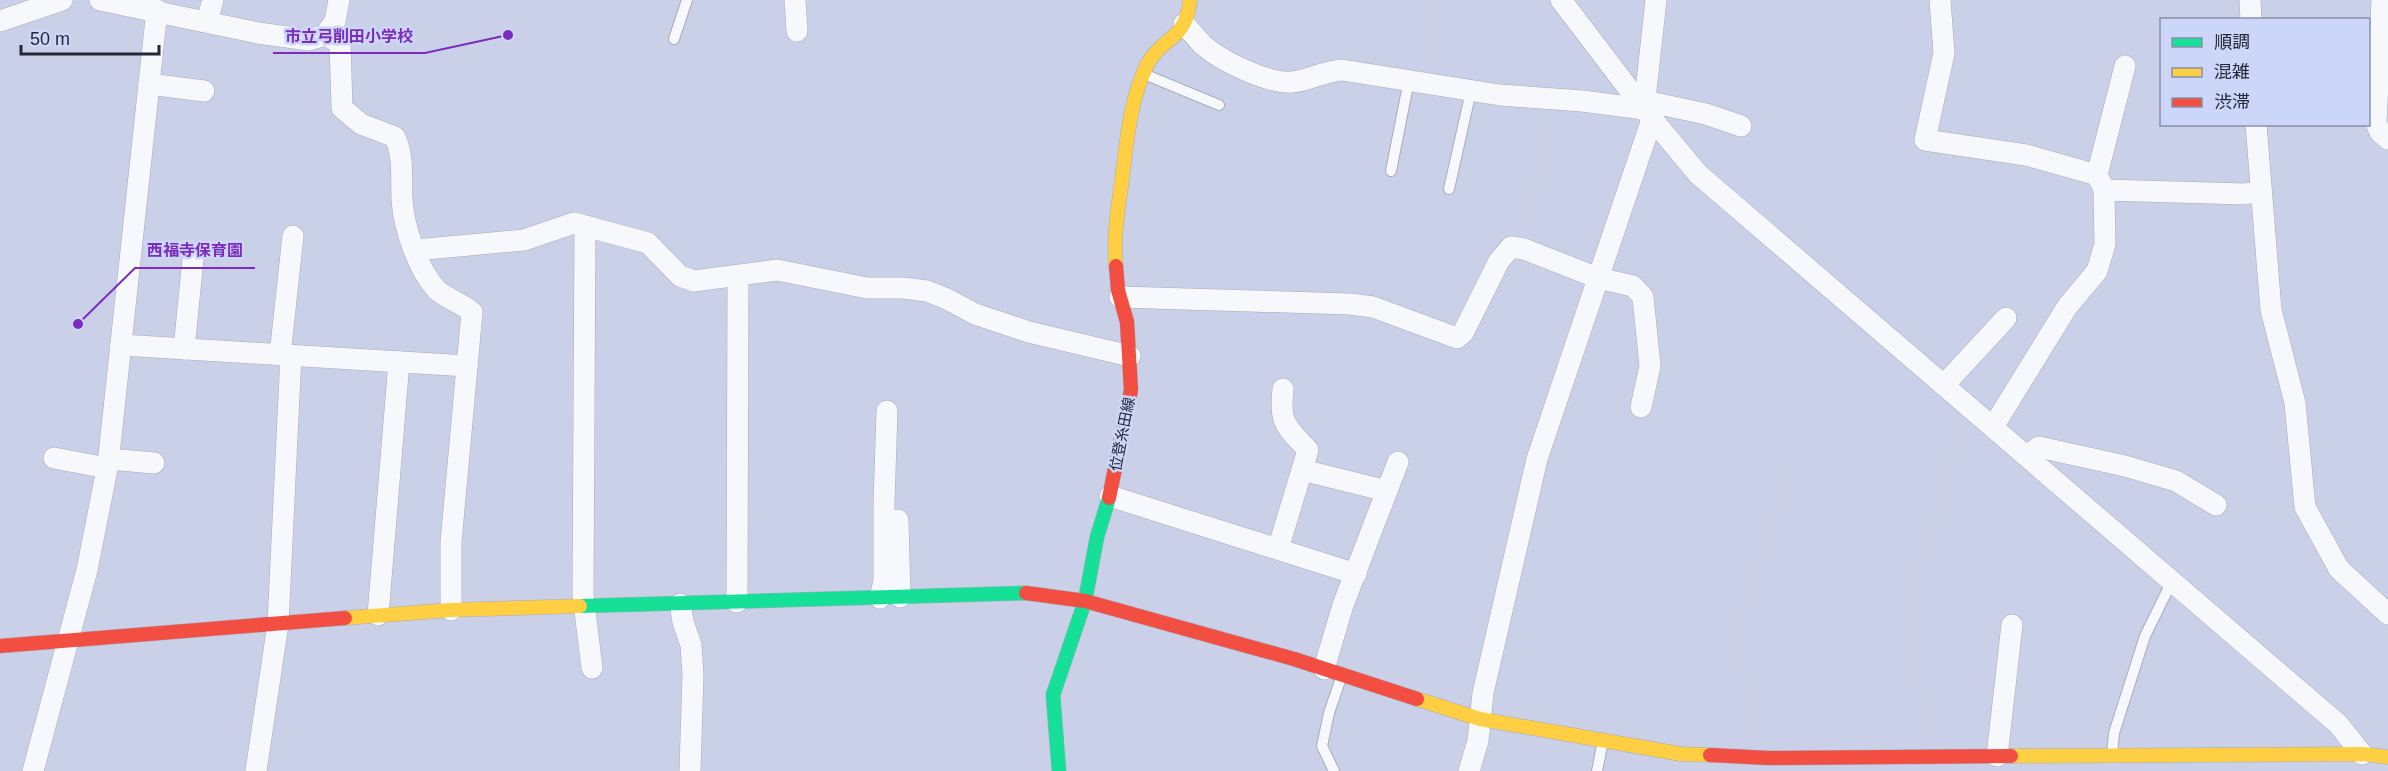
<svg xmlns="http://www.w3.org/2000/svg" width="2388" height="771" viewBox="0 0 2388 771" font-family="Helvetica,'Noto Sans JP',sans-serif">
  <style>
    .lines { fill: none; stroke-linecap: round; stroke-linejoin: round }
    .lane-casing { stroke: #a7acbe; stroke-width: 12 }
    .street-casing { stroke: #a7acbe; stroke-width: 22 }
    .fast-casing { stroke: #a7acbe; stroke-width: 15 }
    .slow-casing { stroke: #a7acbe; stroke-width: 15 }
    .jam-casing { stroke: #a7acbe; stroke-width: 15 }
    .path { stroke: #d1d3d9; stroke-width: 3; stroke-dasharray: 3 4.5; stroke-linecap: butt }
    .lane { stroke: #f7f8fb; stroke-width: 10 }
    .street { stroke: #f7f8fb; stroke-width: 21 }
    .fast { stroke: #16e098; stroke-width: 14 }
    .slow { stroke: #ffcf43; stroke-width: 14 }
    .jam { stroke: #f24e42; stroke-width: 14 }
    .labels { text-anchor: middle; dominant-baseline: central; stroke-width: 5; stroke-linejoin: round; paint-order: stroke }
    .street-label { font-size: 15px; fill: #242839; stroke: #ccd6f9 }
    .leader { fill: none; stroke: #7b2cbf; stroke-width: 2 }
    .callout-dot { fill: #7b2cbf; stroke: #ccd6f9; stroke-width: 2 }
    .callout-label { font-size: 16px; text-anchor: middle; font-weight: bold; fill: #7b2cbf; stroke: #ccd6f9; stroke-width: 5; stroke-linejoin: round; paint-order: stroke }
  </style>
  <rect width="100%" height="100%" fill="#c9d0e7"/>
  <g class="lines">
    <defs>
      <g id="lane">
        <path d="M674 39 687 0"/>
        <path d="M1144 74 1219 105"/>
        <path d="M1391 171 1409 80"/>
        <path d="M1449 189 1471 91"/>
        <path d="M2112 755 2114 733 2145 636 2172 581"/>
        <path d="M1334 771 1322 746 1329 713 1342 675"/>
        <path d="M1597 771 1603 741"/>
      </g>
      <g id="street">
        <path d="M100 0 258 33 309 40 325 35 335 21 339 0"/>
        <path d="M795 0 797 31"/>
        <path d="M1561 0 1644 109 1698 174 2338 724 2362 754"/>
        <path d="M1940 0 1944 53 1925 140 2026 155 2097 175"/>
        <path d="M2250 0 2251 20"/>
        <path d="M2382 0 2376 123 2380 132 2388 139"/>
        <path d="M0 21 62 0"/>
        <path d="M207 21 213 0"/>
        <path d="M1184 24C1190 30 1196 38 1203 45 1221 61 1268 84 1292 82 1308 81 1324 71 1342 70L1500 95 1582 101 1644 109"/>
        <path d="M325 35 340 43 342 108 361 124 395 137C404 157 401 178 402 200 404 228 418 270 437 290 444 297 463 304 472 312L451 542V610"/>
        <path d="M149 84 204 91"/>
        <path d="M1645 101 1706 114 1741 126"/>
        <path d="M1644 109 1656 0"/>
        <path d="M2256 124 2271 310 2295 403 2305 507 2339 569 2388 614"/>
        <path d="M2103 187 2097 175 2125 66"/>
        <path d="M585 226 583 595 592 668"/>
        <path d="M415 250 524 240 574 223 648 243 680 276 694 281 777 270 867 288H903L927 291 947 299 975 314 1029 332 1130 356"/>
        <path d="M1120 297 1350 304 1373 307 1457 338 1463 333 1499 261 1511 247 1524 249 1598 278 1633 286 1643 297 1650 366 1641 407"/>
        <path d="M121 345 467 366"/>
        <path d="M184 349 193 259"/>
        <path d="M280 355 293 236"/>
        <path d="M1944 385 2006 318"/>
        <path d="M1993 427 2067 307 2097 271 2105 244 2104 190 2245 194 2261 191"/>
        <path d="M2027 456 2039 447 2125 466 2176 481 2216 505"/>
        <path d="M54 458 107 468"/>
        <path d="M109 459 154 463"/>
        <path d="M1302 470 1387 491"/>
        <path d="M1110 496 1356 574"/>
        <path d="M898 520 900 597"/>
        <path d="M1278 549 1308 450C1286 426 1279 424 1283 389"/>
        <path d="M880 598 884 581V503L887 411"/>
        <path d="M737 602 738 276"/>
        <path d="M680 604 683 622 691 645 693 674 690 771"/>
        <path d="M378 615 399 362"/>
        <path d="M1324 669 1343 605 1398 462"/>
        <path d="M1997 756 2012 625"/>
        <path d="M33 771 87 570 108 464 157 10"/>
        <path d="M256 771 278 624 291 355"/>
        <path d="M1469 771 1478 741 1483 693 1537 459 1652 119"/>
      </g>
      <g id="fast">
        <path d="M580 606 1026 593"/>
        <path d="M1059 771 1053 695 1085 601 1097 537 1109 498"/>
      </g>
      <g id="slow">
        <path d="M1116 266C1113 237 1118 209 1122 179 1127 141 1130 98 1148 63 1163 36 1186 41 1190 0"/>
        <path d="M345 618 451 610 580 606"/>
        <path d="M1417 699 1480 719 1681 754 1710 755"/>
        <path d="M2011 756 2362 754 2388 757"/>
      </g>
      <g id="jam">
        <path d="M1109 498 1131 390 1127 322 1118 290 1116 266"/>
        <path d="M1026 593 1085 601 1294 659 1417 699"/>
        <path d="M0 646 345 618"/>
        <path d="M1710 755 1768 758 2011 756"/>
      </g>
    </defs>
    <use href="#lane" class="lane-casing"/>
    <use href="#street" class="street-casing"/>
    <use href="#fast" class="fast-casing"/>
    <use href="#slow" class="slow-casing"/>
    <use href="#jam" class="jam-casing"/>
    <g class="path">
      <path d="M1428 64 1433 0"/>
      <path d="M1523 229 1540 168 1545 118"/>
      <path d="M2234 511 2288 512"/>
      <path d="M1759 734 1743 670 1738 638 1745 600 1793 467"/>
      <path d="M1935 735 1905 651 1909 612 1919 561 1936 521 1960 424"/>
    </g>
    <use href="#lane" class="lane"/>
    <use href="#street" class="street"/>
    <use href="#fast" class="fast"/>
    <use href="#slow" class="slow"/>
    <use href="#jam" class="jam"/>
  </g>
  <g class="labels">
    <g class="street-label">
      <text transform="translate(1122 434) rotate(-79)">位登糸田線</text>
    </g>
  </g>
  <path class="leader" d="M508 35L425 53H273M78 324L135 268H255"/>
  <g class="callout-dot">
    <circle cx="508" cy="35" r="6"/>
    <circle cx="78" cy="324" r="6"/>
  </g>
  <g class="callout-label">
    <text x="349" y="42">市立弓削田小学校</text>
    <text x="195" y="256">西福寺保育園</text>
  </g>
  <rect x="2160" y="18" width="210" height="108" fill="#ccd6f9" stroke="#8990ac" stroke-width="1.5"/>
  <rect x="2172" y="38" width="30" height="9" fill="#16e098" stroke="#8990ac" stroke-width="1.5"/>
  <text x="2214" y="48" font-size="18" fill="#242839">順調</text>
  <rect x="2172" y="68" width="30" height="9" fill="#ffcf43" stroke="#8990ac" stroke-width="1.5"/>
  <text x="2214" y="78" font-size="18" fill="#242839">混雑</text>
  <rect x="2172" y="98" width="30" height="9" fill="#f24e42" stroke="#8990ac" stroke-width="1.5"/>
  <text x="2214" y="108" font-size="18" fill="#242839">渋滞</text>
  <path d="M21 45v9h138v-9" fill="none" stroke="#242839" stroke-width="3"/>
  <text x="30" y="45" font-size="18" fill="#242839" stroke="#ccd6f9" stroke-width="4.5" paint-order="stroke">50 m</text>
</svg>
